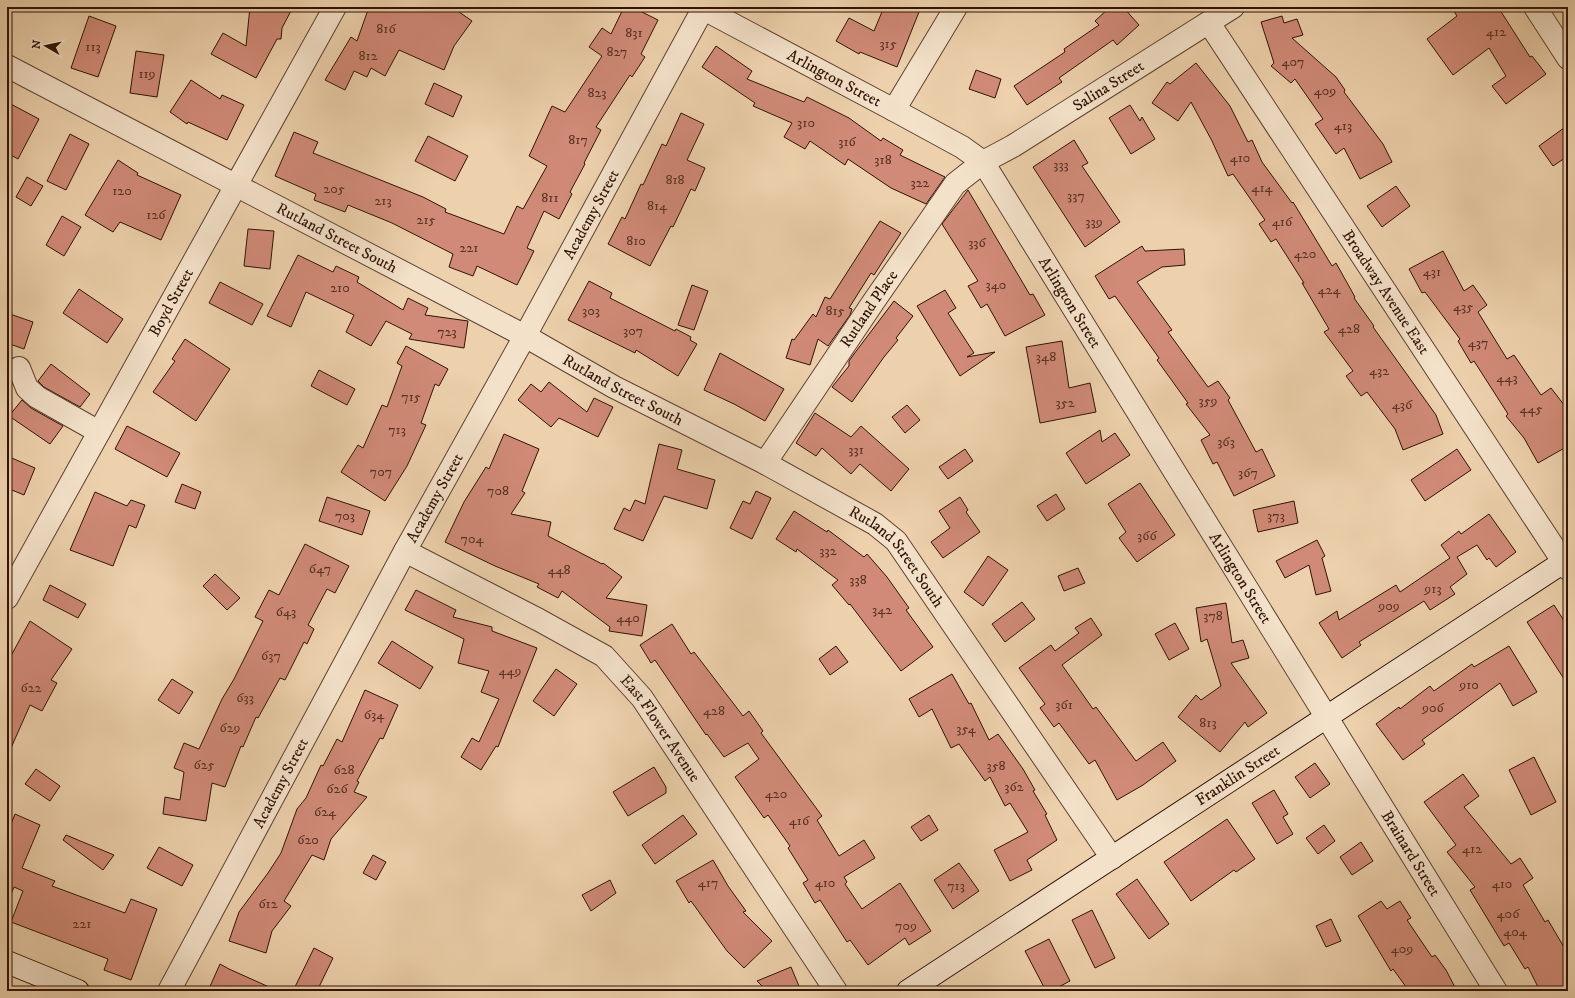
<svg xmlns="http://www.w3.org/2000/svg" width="1575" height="998" viewBox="0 0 1575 998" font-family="'IM FELL DW Pica',serif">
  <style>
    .building { fill: #d08a77; stroke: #2f1306 }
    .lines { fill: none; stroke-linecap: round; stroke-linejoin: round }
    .street-casing { stroke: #5e4230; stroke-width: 24 }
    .secondary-casing { stroke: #2f1306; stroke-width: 24 }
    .street { stroke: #f3e1c9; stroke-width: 22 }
    .secondary { stroke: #f3e1c9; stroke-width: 22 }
    .labels { text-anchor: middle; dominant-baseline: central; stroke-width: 4; stroke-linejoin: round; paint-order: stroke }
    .number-label { font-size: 14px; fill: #573122 }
    .street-label { font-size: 16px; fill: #2f1306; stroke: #f3e1c9 }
  </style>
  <rect width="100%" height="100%" fill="#edd1ac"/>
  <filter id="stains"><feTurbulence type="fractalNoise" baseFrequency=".005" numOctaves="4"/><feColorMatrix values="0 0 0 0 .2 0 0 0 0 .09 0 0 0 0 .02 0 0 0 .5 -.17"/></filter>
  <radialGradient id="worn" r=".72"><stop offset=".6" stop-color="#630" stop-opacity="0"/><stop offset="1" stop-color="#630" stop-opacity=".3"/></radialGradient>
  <g class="building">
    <path d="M250 7H293L282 28 281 39H277L256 78 211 54 223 33 246 46Z"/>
    <path d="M369 7H452L472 21 454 46 444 70 399 50 385 76 371 68 367 77 354 71 345 90 325 80 351 37 357 41Z"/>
    <path d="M624 7H632L658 20 641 54 645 57 632 77 630 75 596 127 601 130 584 163 585 164 570 192 572 194 559 219 544 211 527 248 534 251 517 285 477 266 473 276 449 267 453 254 392 223 348 205 345 212 314 200 316 194 275 176 294 132 318 142 313 153 423 197 446 209 445 212 504 234 517 206 523 209 547 166 529 156 552 106 565 112 602 56 589 47 602 28 611 34Z"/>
    <path d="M884 7H921L897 67 860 52 859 54 836 41 849 18 874 31Z"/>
    <path d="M1110 7H1123L1139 25 1117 45 1113 40 1059 78 1062 82 1027 105 1014 86 1065 52 1064 49 1099 25 1095 21Z"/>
    <path d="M1451 7H1498L1530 57 1532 56 1546 74 1506 104 1492 86 1506 76 1489 48 1453 75 1427 39 1457 16Z"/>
    <path d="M89 16 116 26 98 77 71 68Z"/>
    <path d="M1282 16 1284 23 1297 19 1303 35 1292 38 1336 77 1345 90 1344 92 1383 144 1392 162 1360 179 1344 148 1336 154 1315 124 1323 119 1295 79 1291 83 1271 66 1274 63 1261 22Z"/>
    <path d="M716 46 752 71 747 79 804 102 807 97 849 118 881 141 883 138 903 150 900 155 945 177 926 204 891 188 848 159 845 165 810 141 805 149 784 137 792 123 753 106 755 103 702 67Z"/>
    <path d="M136 51 164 55 157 97 130 93Z"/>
    <path d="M1196 63 1230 106 1248 142 1252 140 1262 162 1292 203 1293 202 1332 266 1336 263 1355 297 1354 298 1374 326 1373 327 1436 415 1443 434 1403 450 1395 429 1367 392 1361 396 1346 376 1353 371 1324 332 1329 329 1302 283H1304L1276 239 1271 242 1259 224 1265 220 1233 174 1228 176 1212 141 1191 102 1178 121 1152 103 1167 82 1170 84Z"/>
    <path d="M976 70 1001 79 995 98 969 89Z"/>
    <path d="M191 80 220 99 222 95 244 105 227 140 188 122 187 124 170 112Z"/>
    <path d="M434 83 462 96 453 117 425 104Z"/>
    <path d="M7 102 39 119 18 159 7 153Z"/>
    <path d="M1130 105 1140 121 1142 117 1155 139 1131 154 1109 118Z"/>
    <path d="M681 113 704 124 687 160 705 168 695 191 691 189 673 227 671 226 650 266 608 244 622 217 625 219 641 184 643 185 662 144 666 146Z"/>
    <path d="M1568 125V156L1553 166 1539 146Z"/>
    <path d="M70 134 89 144 66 190 47 181Z"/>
    <path d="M428 136 468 156 455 181 415 161Z"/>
    <path d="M1074 140 1088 163 1082 166 1120 222 1085 247 1033 167Z"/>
    <path d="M118 160 138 173 137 175 181 195 161 240 120 222 113 232 85 215Z"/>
    <path d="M27 177 43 186 31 206 16 197Z"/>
    <path d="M1396 186 1410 206 1382 227 1367 206Z"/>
    <path d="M968 190 1030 295 1033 294 1045 315 1005 336 987 304 981 308 968 286 978 281 942 224Z"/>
    <path d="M62 216 81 227 64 256 46 245Z"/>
    <path d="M880 221 901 233 874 275 871 273 849 308 852 309 850 315 828 346 818 339 810 365 786 358 792 339 794 340 813 314 816 317 825 297 830 299Z"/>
    <path d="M248 229 274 231 270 269 244 266Z"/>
    <path d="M1142 246 1145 251 1184 249 1185 265 1162 267 1137 282 1172 330 1168 332 1208 387 1218 381 1230 398 1228 400 1256 452 1262 449 1275 476 1234 496 1217 462 1213 464 1201 440 1210 435 1186 404 1188 403 1157 360 1159 358 1115 296 1109 299 1095 276Z"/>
    <path d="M1443 251 1464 291 1473 285 1487 305 1478 312 1507 359 1514 355 1541 395 1551 388 1568 410V446L1538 463 1524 438 1506 416 1508 414 1474 361 1471 363 1458 341 1460 339 1425 292 1422 293 1409 269Z"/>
    <path d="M298 255 333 272 336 266 359 277 357 282 403 310 408 298 428 308 425 315 468 321 464 348 409 339 412 334 386 321 371 346 346 332 354 315 306 292 291 327 267 316Z"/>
    <path d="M589 281 612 293 610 298 675 331 676 329 691 337 690 340 697 344 678 376 636 350 635 353 568 320Z"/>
    <path d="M220 282 263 304 252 325 209 303Z"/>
    <path d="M692 285 708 291 694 330 678 325Z"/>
    <path d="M79 289 123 319 107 343 63 313Z"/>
    <path d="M945 290 956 308 948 313 974 353 967 357 995 352 960 376 917 306Z"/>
    <path d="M894 301 913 316 896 338 898 340 884 357 852 402 832 387 849 366V361L854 354Z"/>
    <path d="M7 313 33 322 24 349 7 343Z"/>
    <path d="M185 339 230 369 196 421 153 392 175 361 172 359Z"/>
    <path d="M1062 341 1069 388 1090 383 1096 412 1040 423 1026 347Z"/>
    <path d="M406 346 448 369 439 386 435 384 421 423 426 425 407 466 385 501 341 472 358 445 363 448 382 405 387 407 402 366 397 363Z"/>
    <path d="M720 353 784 389 765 421 734 404 704 390Z"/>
    <path d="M51 364 90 394 80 407 44 387 38 381Z"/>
    <path d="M319 370 355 389 347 405 311 386Z"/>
    <path d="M549 382 587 412 594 398 613 407 598 437 559 418 551 427 518 400 531 384 541 392Z"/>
    <path d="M22 400 31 408 63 426 50 444 9 416Z"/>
    <path d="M907 405 920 420 905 433 892 417Z"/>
    <path d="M815 413 851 437 861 426 909 469 891 491 860 464 851 474 822 448 816 456 796 443Z"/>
    <path d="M127 426 180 453 167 477 115 449Z"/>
    <path d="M1100 430 1102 442 1115 433 1130 455 1086 484 1066 453Z"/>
    <path d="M504 434 539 449 522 491 525 493 511 514 551 522 548 536 602 564 603 563 622 577 606 598 647 605 642 636 609 631 610 627 562 591 558 598 537 587 539 584 495 566 445 542 464 502 486 467 489 469Z"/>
    <path d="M659 444 682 450 677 469 715 480 707 509 664 496 643 541 614 529 624 508 630 511 635 500 645 504Z"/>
    <path d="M965 449 973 461 948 479 939 467Z"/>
    <path d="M1457 449 1471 470 1425 501 1411 480Z"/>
    <path d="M7 456 35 468 24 495 7 488Z"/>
    <path d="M1140 483 1175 535 1137 562 1119 538 1126 532 1108 504Z"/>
    <path d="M182 484 201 492 195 509 175 502Z"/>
    <path d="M756 491 771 498 752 539 730 528 743 501 750 504Z"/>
    <path d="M95 492 127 506 131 500 145 505 136 528 129 525 113 566 70 550Z"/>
    <path d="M1056 494 1065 509 1047 521 1037 506Z"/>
    <path d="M327 497 370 511 362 535 319 521Z"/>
    <path d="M960 497 968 510 966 512 980 532 943 558 931 542 950 528 939 511Z"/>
    <path d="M1294 501 1298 523 1258 532 1253 510Z"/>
    <path d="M794 511 827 532 828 530 864 557 867 554 887 577 909 608 906 610 933 647 901 671 850 604 849 605 832 585 838 580 797 549 796 552 776 539Z"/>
    <path d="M1489 514 1516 552 1496 567 1489 558 1487 560 1477 545 1457 557 1467 574 1450 587 1455 594 1430 610 1424 601 1359 642 1361 645 1342 658 1319 623 1337 611 1339 620 1396 585 1400 592 1450 558 1441 545 1459 531 1461 534Z"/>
    <path d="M1317 540 1325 556 1322 558 1331 591 1316 595 1309 565 1285 578 1276 561Z"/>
    <path d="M305 544 349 566 335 593 327 589 308 625 314 629 307 644 304 642 285 680 280 678 258 718 256 717 243 747 241 746 225 787 212 783 206 821 163 814 165 797 180 800 184 772 174 768 184 743 199 749 222 699 234 679 263 621 255 617 269 590 279 595Z"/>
    <path d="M988 556 1008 570 983 606 964 592Z"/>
    <path d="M1078 568 1085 583 1064 591 1058 576Z"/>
    <path d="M215 574 240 598 227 610 203 586Z"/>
    <path d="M50 585 86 604 78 618 43 600Z"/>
    <path d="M416 590 456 610 453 617 492 627V631L537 648 498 747 496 746 481 770 461 757 472 738 479 742 499 699 481 692 489 671 458 663 464 639 405 610Z"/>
    <path d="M1022 602 1035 619 1005 642 992 624Z"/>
    <path d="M1226 603 1232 643 1243 640 1249 658 1231 663 1267 713 1248 727 1245 722 1220 752 1178 717 1196 695 1201 700 1221 686 1207 639 1201 642 1196 608Z"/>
    <path d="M1554 605 1568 627V685L1527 622Z"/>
    <path d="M1091 618 1102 635 1062 665 1093 709 1096 707 1136 761 1163 742 1176 761 1143 785 1117 800 1095 760 1089 764 1059 723 1054 727 1040 708 1045 704 1019 668 1051 645 1055 651 1079 633 1075 628Z"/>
    <path d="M30 621 72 649 51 680 57 683 42 711 30 705 7 757V663Z"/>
    <path d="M1175 623 1189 649 1169 660 1155 634Z"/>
    <path d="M672 624 691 654 694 652 743 716 749 711 763 731 761 733 822 816 817 820 839 856 864 840 875 858 844 877 847 882 845 884 862 909 900 883 931 931 909 945 905 938 868 965 850 940 847 942 820 900 815 903 803 883 808 880 788 848 790 846 768 815 764 818 735 777 759 759 748 743 724 757 707 734 706 735 655 660 651 663 640 645Z"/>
    <path d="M392 641 433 667 420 689 378 663Z"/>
    <path d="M836 646 848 662 830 675 819 659Z"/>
    <path d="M1509 646 1537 692 1513 706 1500 683 1422 740 1425 744 1403 760 1376 724 1399 707 1400 709 1430 686 1434 691 1472 664 1474 667Z"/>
    <path d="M556 669 577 684 554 716 533 701Z"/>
    <path d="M952 674 969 704 971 703 989 740 998 734 1023 769 1035 790 1033 791 1047 814 1045 815 1057 840 1027 860 1032 870 1010 881 994 850 1028 832 1010 803 1005 806 990 777 985 781 959 744 951 748 932 709 919 717 909 699Z"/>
    <path d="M172 679 193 692 179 714 158 700Z"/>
    <path d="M365 690 398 705 383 739 380 738 357 781 359 782 354 792 367 797 331 839 324 860 312 855 284 901 291 906 272 931 266 953 229 941 239 912 268 873 281 853 297 809 306 798 321 765 323 766 337 739 342 742Z"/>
    <path d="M1534 757 1556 802 1531 815 1509 770Z"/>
    <path d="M1315 763 1330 784 1310 798 1295 777Z"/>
    <path d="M654 767 666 787V793L628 816 613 792Z"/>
    <path d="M36 769 60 786 50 801 25 784Z"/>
    <path d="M1463 774 1479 796 1464 807 1511 864 1520 858 1533 878 1523 885 1545 922 1548 920 1568 954V986L1557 991H1540L1528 967 1525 969 1509 943 1504 946 1470 890 1475 887 1447 852 1456 845 1424 802Z"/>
    <path d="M1274 790 1288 814 1283 817 1293 834 1277 844 1252 803Z"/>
    <path d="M15 814 40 825 22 868 55 881 52 886 125 913 131 899 157 909 131 980 104 970 108 959 11 922 23 891 14 887 7 904V834Z"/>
    <path d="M683 815 697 834 655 864 642 845Z"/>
    <path d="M929 815 938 830 921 841 911 827Z"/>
    <path d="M1227 819 1255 859 1236 872 1234 870 1191 901 1164 862Z"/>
    <path d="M1324 825 1335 841 1318 854 1306 838Z"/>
    <path d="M66 835 114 855 103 870 63 840Z"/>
    <path d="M1361 842 1373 861 1352 875 1340 857Z"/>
    <path d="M159 847 193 865 182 886 147 868Z"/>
    <path d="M373 855 386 862 376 880 363 873Z"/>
    <path d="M713 860 728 886 746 911 743 912 772 941 744 968 727 951 691 901 689 903 676 881Z"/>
    <path d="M959 863 979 891 953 909 934 880Z"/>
    <path d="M1137 879 1169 924 1149 939 1116 894Z"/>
    <path d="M610 880 616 893 591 911 582 895Z"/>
    <path d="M1381 901 1387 909 1400 901 1411 918 1407 920 1432 957 1435 955 1446 970 1457 991H1409L1393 969 1391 971 1358 916Z"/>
    <path d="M1092 910 1115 958 1095 968 1072 920Z"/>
    <path d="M1331 919 1341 941 1326 947 1316 926Z"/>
    <path d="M1049 939 1070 981 1051 991H1046L1025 951Z"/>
    <path d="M314 948 333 958 317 991H293Z"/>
    <path d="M220 964 229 969 278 991H208Z"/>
    <path d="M791 967 801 991H767L757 981Z"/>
  </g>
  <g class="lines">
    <defs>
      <g id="street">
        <path id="s1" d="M700 7 894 110 962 147 983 162 1496 991"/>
        <path d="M1535 7 1568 58"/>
        <path id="s2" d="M1209 23 1568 569"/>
        <path id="s3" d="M7 66 525 336 614 387 765 463 875 524 896 541 1112 858"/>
        <path d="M894 110 956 7"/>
        <path d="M19 368 27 388 37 397 99 432"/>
        <path id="s4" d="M765 463 874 301 955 184 983 162 1013 146 1233 7"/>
        <path id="s5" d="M405 551 539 620 604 656 642 698 836 991"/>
        <path id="s6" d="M7 598 335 7"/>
        <path id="s7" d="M169 991 405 551 525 336 704 7"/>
      </g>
      <g id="secondary">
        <path d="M7 962 78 991"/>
        <path id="s8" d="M908 991 1568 559"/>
      </g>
    </defs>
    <use href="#street" class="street-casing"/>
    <use href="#secondary" class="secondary-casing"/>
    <use href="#street" class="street"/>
    <use href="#secondary" class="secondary"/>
  </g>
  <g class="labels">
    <g class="number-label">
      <text x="386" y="29">816</text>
      <text x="1496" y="32">412</text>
      <text x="634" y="33">831</text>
      <text x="888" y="44">315</text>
      <text x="93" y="47">113</text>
      <text x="617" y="52">827</text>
      <text x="368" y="56">812</text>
      <text x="1293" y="62">407</text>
      <text x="147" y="74">119</text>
      <text x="1325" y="91">409</text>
      <text x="597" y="93">823</text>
      <text x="806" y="123">310</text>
      <text x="1343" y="126">413</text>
      <text x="578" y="140">817</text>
      <text x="847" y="142">316</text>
      <text x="1240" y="158">410</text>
      <text x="883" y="160">318</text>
      <text x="1061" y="165">333</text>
      <text x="675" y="180">818</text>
      <text x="920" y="183">322</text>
      <text x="1262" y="188">414</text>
      <text x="334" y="189">205</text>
      <text x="122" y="191">120</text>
      <text x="1076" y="196">337</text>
      <text x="550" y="198">811</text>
      <text x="383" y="201">213</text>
      <text x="657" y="206">814</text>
      <text x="156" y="215">126</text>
      <text x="426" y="220">215</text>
      <text x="1094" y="222">339</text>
      <text x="1282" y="222">416</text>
      <text x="636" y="241">810</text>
      <text x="977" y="243">336</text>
      <text x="469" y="248">221</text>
      <text x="1305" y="254">420</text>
      <text x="1432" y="272">431</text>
      <text x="996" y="285">340</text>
      <text x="340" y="288">210</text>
      <text x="1329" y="290">424</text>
      <text x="1463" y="307">435</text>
      <text x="591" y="311">303</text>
      <text x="835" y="311">815</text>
      <text x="1349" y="329">428</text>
      <text x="633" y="331">307</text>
      <text x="447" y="332">723</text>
      <text x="1478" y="343">437</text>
      <text x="1046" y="357">348</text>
      <text x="1379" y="371">432</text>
      <text x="1507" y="378">443</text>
      <text x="411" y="397">715</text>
      <text x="1208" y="401">359</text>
      <text x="1065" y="403">352</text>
      <text x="1402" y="405">436</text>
      <text x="1531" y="409">445</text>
      <text x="397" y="430">713</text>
      <text x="1226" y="442">363</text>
      <text x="856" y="450">331</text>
      <text x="381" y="472">707</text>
      <text x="1248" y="473">367</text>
      <text x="498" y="491">708</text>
      <text x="345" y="516">703</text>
      <text x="1276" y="516">373</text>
      <text x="1147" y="536">366</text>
      <text x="472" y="539">704</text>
      <text x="828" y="551">332</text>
      <text x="320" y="569">647</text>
      <text x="559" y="570">448</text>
      <text x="858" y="580">338</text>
      <text x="1433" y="589">913</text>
      <text x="1389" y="606">909</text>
      <text x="882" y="610">342</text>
      <text x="286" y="612">643</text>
      <text x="1213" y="616">378</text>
      <text x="628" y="618">440</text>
      <text x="271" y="656">637</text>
      <text x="510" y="671">449</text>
      <text x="1469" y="685">910</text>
      <text x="31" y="688">622</text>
      <text x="245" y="698">633</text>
      <text x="1064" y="705">361</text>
      <text x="1433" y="708">906</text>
      <text x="714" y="711">428</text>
      <text x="374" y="715">634</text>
      <text x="1208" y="723">813</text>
      <text x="230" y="728">629</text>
      <text x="966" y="729">354</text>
      <text x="204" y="765">625</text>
      <text x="996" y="766">358</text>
      <text x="344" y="770">628</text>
      <text x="1014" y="787">362</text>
      <text x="337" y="789">626</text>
      <text x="776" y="794">420</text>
      <text x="325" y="812">624</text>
      <text x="799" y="821">416</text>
      <text x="308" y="840">620</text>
      <text x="1472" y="849">412</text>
      <text x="708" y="883">417</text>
      <text x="825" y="883">410</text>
      <text x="1502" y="884">410</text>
      <text x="956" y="886">713</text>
      <text x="268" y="904">612</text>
      <text x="1508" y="914">406</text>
      <text x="82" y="924">221</text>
      <text x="906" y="926">709</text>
      <text x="1515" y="932">404</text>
      <text x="1402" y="949">409</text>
    </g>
    <g class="street-label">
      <text stroke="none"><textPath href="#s1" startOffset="152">Arlington Street</textPath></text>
      <text stroke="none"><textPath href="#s4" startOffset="520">Salina Street</textPath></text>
      <text stroke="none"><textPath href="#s7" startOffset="884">Academy Street</textPath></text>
      <text stroke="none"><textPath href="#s3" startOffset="372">Rutland Street South</textPath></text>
      <text stroke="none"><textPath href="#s2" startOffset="322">Broadway Avenue East</textPath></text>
      <text stroke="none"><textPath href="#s6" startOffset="338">Boyd Street</textPath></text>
      <text stroke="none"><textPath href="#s1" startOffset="488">Arlington Street</textPath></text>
      <text stroke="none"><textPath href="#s4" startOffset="186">Rutland Place</textPath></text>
      <text stroke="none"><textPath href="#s3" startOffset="696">Rutland Street South</textPath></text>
      <text stroke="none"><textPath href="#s7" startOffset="560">Academy Street</textPath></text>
      <text stroke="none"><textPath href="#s3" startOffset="1020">Rutland Street South</textPath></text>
      <text stroke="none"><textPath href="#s1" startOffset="812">Arlington Street</textPath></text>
      <text stroke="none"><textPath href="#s5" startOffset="317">East Flower Avenue</textPath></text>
      <text stroke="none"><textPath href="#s8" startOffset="394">Franklin Street</textPath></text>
      <text stroke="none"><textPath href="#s7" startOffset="236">Academy Street</textPath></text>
      <text stroke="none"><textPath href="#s1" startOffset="1136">Brainard Street</textPath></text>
    </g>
  </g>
  <rect width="1575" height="998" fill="none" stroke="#edd1ac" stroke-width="24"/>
  <rect x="8" y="8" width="1559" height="982" fill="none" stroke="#2f1306" stroke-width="2"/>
  <rect x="12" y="12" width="1551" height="974" fill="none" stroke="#2f1306"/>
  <g transform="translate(46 46) rotate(279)" stroke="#f3e1c9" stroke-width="3" paint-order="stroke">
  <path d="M0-3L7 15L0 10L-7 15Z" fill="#2f1306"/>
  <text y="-6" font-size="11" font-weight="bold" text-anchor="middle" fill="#2f1306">N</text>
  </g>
  <rect width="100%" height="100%" filter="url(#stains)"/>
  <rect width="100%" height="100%" fill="url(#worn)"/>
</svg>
